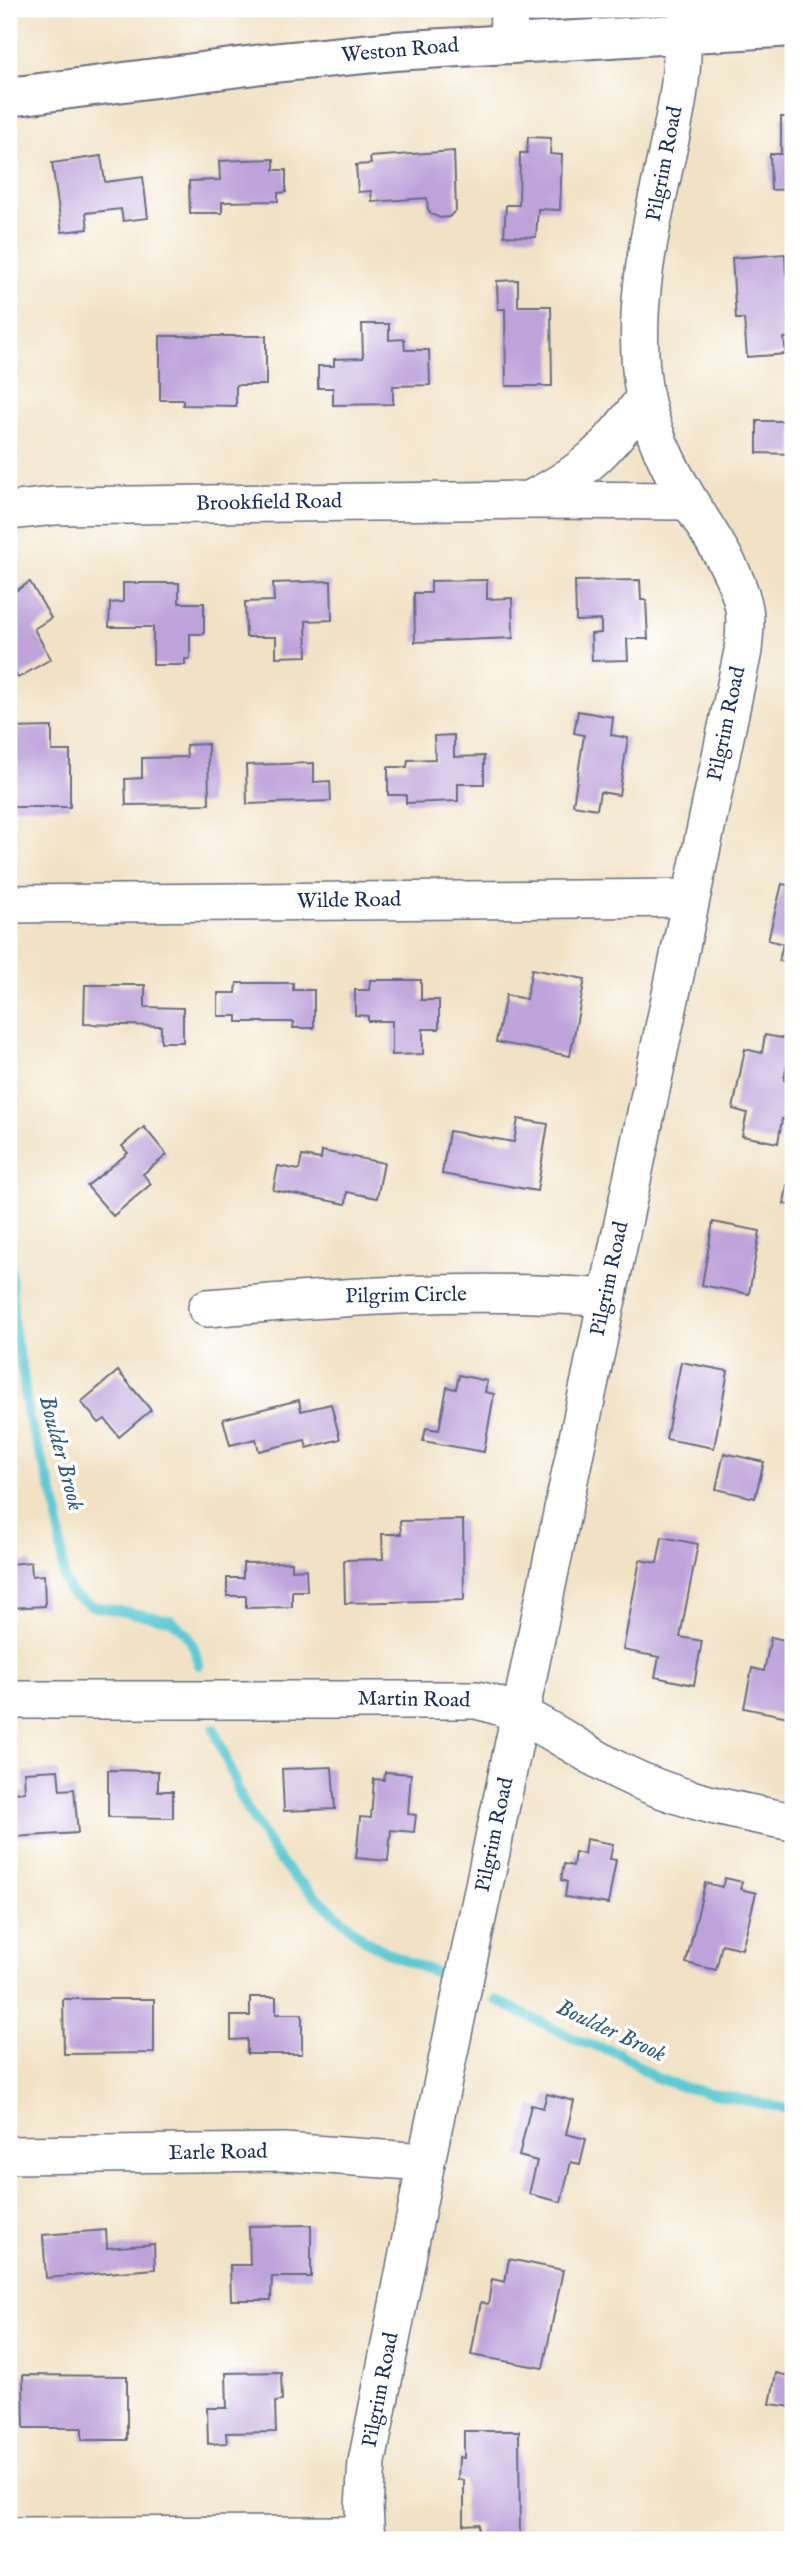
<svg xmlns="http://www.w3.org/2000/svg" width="802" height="2549" viewBox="0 0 802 2549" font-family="'IM FELL English',serif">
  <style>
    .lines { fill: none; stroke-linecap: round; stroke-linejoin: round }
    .stream { stroke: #5ecad4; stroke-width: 10 }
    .building { fill: #bda3da }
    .street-casing { stroke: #666e82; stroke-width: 40 }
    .secondary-casing { stroke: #666e82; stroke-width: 42 }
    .street { stroke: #fff; stroke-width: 37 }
    .secondary { stroke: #fff; stroke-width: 38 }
    .labels { text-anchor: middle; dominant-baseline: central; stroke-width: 7; stroke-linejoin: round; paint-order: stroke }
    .street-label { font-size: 21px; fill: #1b2f5e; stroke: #fff }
    .water-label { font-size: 23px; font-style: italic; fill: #2f5e81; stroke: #fff }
  </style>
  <rect width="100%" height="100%" fill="#fff"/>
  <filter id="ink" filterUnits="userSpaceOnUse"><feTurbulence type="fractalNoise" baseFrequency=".0143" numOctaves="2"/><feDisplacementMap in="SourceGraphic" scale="14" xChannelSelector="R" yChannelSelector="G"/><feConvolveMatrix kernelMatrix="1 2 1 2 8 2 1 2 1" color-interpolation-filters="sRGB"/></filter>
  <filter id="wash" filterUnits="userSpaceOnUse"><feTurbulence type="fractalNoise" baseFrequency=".00686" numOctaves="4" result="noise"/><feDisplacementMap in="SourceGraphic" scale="28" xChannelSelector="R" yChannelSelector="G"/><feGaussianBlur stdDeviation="1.57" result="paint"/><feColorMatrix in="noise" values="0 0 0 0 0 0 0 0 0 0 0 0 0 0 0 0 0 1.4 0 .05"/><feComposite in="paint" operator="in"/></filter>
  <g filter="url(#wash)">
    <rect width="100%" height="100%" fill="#f1e2c5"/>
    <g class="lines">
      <g class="stream">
        <path d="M9 1247 14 1331 23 1373 27 1412 57 1507 64 1579 71 1594 92 1606 171 1620 186 1633 194 1648 199 1665"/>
        <path d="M214 1729 243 1802 275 1855 295 1878 366 1941 397 1957 437 1973"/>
        <path d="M496 2000 581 2042 619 2053 654 2077 682 2087 793 2110"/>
      </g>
    </g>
    <g id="blocks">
      <g class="building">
        <path d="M781 117H793V189L771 190 770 154H781Z"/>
        <path d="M528 137 551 138 550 154 562 155 560 210 538 209 536 237 504 236 506 205H519L520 153H527Z"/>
        <path d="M454 151 456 210 449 217 440 218 431 214 428 209 427 198 372 202 371 191 358 192 356 165 371 164 370 157Z"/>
        <path d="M101 156 105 182 143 177 148 218 123 221 121 209 86 213 88 229 62 232 52 163Z"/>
        <path d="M274 159V170H286V192L278 193V201L222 202V213H190L189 181 220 180 219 161Z"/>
        <path d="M785 254 786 273 793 272V317L788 318 790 337 784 338 786 354 747 357 744 319H736L732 258Z"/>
        <path d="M518 280V306H551L552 386H506L505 309H498L497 281Z"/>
        <path d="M362 324H389V340L404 339 405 350H429L430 385 393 386V404L333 405V388H318V366H334V359L363 358Z"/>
        <path d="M160 336H266V385H236V406L183 405V400H160Z"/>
        <path d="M757 421H793V454L757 453Z"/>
        <path d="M487 580V599L512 598 513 638 415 642 414 593H431V581Z"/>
        <path d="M640 580 641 600H646L648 639H627L628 660 592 661 591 634 601 633V620L576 621 575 581Z"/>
        <path d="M331 581 332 620 306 621 307 656 276 657V637H246L245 602 274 601 273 583Z"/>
        <path d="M30 582 51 618 34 629 51 659 18 678 9 662V595Z"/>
        <path d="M123 583H179V603H204V634H190V659H185V665H153V627H109L110 603 123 602Z"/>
        <path d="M578 711 613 717 611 735 628 738 619 795 600 792 597 809 573 805 584 735 574 733Z"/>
        <path d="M52 727V751H70V807H9V728Z"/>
        <path d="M454 735V757L484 756V784H458V801L406 803V795H388V767H407L408 760 435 759 434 736Z"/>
        <path d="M208 744 209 804 126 805 125 779 142 778V758L187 757 186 745Z"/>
        <path d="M314 763V782L330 781 331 801 247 804 246 765Z"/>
        <path d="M782 884 793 886V964L779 961 783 944 768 940Z"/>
        <path d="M532 969 585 979 570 1056 496 1042 506 995 526 999Z"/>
        <path d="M370 980H421V1000H439V1029H423V1054L392 1055V1021H368V1016L355 1015V990H369Z"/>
        <path d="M237 983H293V990H314V1028H293L294 1022H237V1016H218V993H236Z"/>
        <path d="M85 985H145V1007L183 1008V1042H161V1026L84 1024Z"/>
        <path d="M765 1035 792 1040 784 1080 793 1082V1121L782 1119 778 1143 742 1136 747 1113 733 1109 745 1049 762 1053Z"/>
        <path d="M518 1119 548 1124 537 1191 442 1174 449 1131 514 1142Z"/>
        <path d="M144 1127 167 1155 143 1174 151 1184 113 1216 87 1186 128 1153 122 1146Z"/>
        <path d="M322 1151 384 1163 377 1198 347 1192 346 1204 273 1190 278 1166 299 1170 302 1156 321 1159Z"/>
        <path d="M787 1185 793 1186V1205L784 1204Z"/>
        <path d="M713 1222 760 1231 749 1294 702 1285Z"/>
        <path d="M681 1362 728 1371 714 1448 666 1439Z"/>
        <path d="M118 1371 151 1410 119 1437 105 1419 99 1423 81 1402Z"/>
        <path d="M459 1375 487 1381 485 1392 494 1394 484 1452 423 1441 426 1428 439 1430 447 1387 456 1389Z"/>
        <path d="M299 1400 301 1411 331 1404 340 1439 307 1448 305 1440 259 1451 256 1439 230 1445 223 1419Z"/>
        <path d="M724 1453 764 1462 755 1498 716 1489Z"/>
        <path d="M463 1520 464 1600 345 1603 344 1560 383 1559 382 1534H401L400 1521Z"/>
        <path d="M662 1537 698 1544 680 1637 702 1641 694 1685 655 1677 659 1657 623 1650 640 1560 657 1563Z"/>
        <path d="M31 1562 32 1576 44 1575 45 1606 9 1608V1564Z"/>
        <path d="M292 1562V1570L306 1569 307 1591H292V1607L246 1608V1596H227V1578H243V1563Z"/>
        <path d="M771 1637 793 1642V1718L744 1708 752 1668 764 1671Z"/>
        <path d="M332 1767 335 1809 284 1811 282 1769Z"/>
        <path d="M58 1770 60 1790 74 1789 78 1833 13 1837 10 1793 25 1792 24 1772Z"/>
        <path d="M108 1770 158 1771V1791H173V1818L108 1817Z"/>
        <path d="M385 1772 411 1774 408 1814 416 1815 414 1832 391 1830 388 1861 356 1858 360 1817 371 1818 374 1779 384 1780Z"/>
        <path d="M586 1839 613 1844 610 1859 616 1860 608 1904 565 1897 567 1882 561 1880 564 1864 573 1866 575 1852 584 1854Z"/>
        <path d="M725 1878 742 1882 740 1889 756 1893 742 1949 722 1944 716 1970 686 1963 705 1883 722 1887Z"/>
        <path d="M250 1997H276V2014H302V2054H247V2039L231 2040V2016H250Z"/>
        <path d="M63 1999H154V2053L64 2054Z"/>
        <path d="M547 2094 574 2101 566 2134 586 2139 580 2164 571 2162 561 2202 529 2194 537 2161 519 2156 531 2105 543 2108Z"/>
        <path d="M311 2225V2277H272L271 2300H231L230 2265H250L249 2226Z"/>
        <path d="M106 2230 107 2248 154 2244 155 2269 46 2278 43 2235Z"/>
        <path d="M509 2259 563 2270 543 2368 471 2355 481 2302 488 2304 492 2279 505 2282Z"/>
        <path d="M281 2372 282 2401 275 2402 276 2432 226 2433 227 2443 208 2444 207 2408H227L226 2373Z"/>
        <path d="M776 2373 793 2377V2407L770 2404Z"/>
        <path d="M23 2375 127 2376V2440H82V2428H24Z"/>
        <path d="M464 2431H519L520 2540H479V2524L464 2525V2480H458L459 2457 464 2458Z"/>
      </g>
    </g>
  </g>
  <g filter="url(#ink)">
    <use href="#blocks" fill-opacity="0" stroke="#666e82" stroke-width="2"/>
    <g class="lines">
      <defs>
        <g id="street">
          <path d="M508 43 509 9"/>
          <path d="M532 500 689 501"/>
          <path d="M9 511 54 506 529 500C586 472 608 448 645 398"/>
          <path d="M9 904 689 898"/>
          <path d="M207 1308C339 1297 473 1287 605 1298"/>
          <path d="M9 1700H476C528 1710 572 1747 619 1771 676 1800 731 1810 793 1822"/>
          <path d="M9 2155 284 2152 426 2162"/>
          <path d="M9 2536 365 2535"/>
          <path d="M366 2540 364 2507 367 2462 426 2162 743 651C744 636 747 619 743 604 736 574 719 549 703 523 678 484 652 440 644 393 632 322 646 247 662 177 672 130 684 83 682 35"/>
        </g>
        <path id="secondary" d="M9 97 262 64 394 51 793 27"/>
      </defs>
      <use href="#street" class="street-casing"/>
      <use href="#secondary" class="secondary-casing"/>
      <use href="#street" class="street"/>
      <use href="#secondary" class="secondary"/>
    </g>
  </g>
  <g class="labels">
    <g class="street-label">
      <text transform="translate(400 51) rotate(-5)">Weston Road</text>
      <text transform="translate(665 164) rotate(-79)">Pilgrim Road</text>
      <text transform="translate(269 503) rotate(-1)">Brookfield Road</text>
      <text transform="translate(727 724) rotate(-78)">Pilgrim Road</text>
      <text transform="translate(349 901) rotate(-1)">Wilde Road</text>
      <text transform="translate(610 1279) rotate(-78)">Pilgrim Road</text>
      <text transform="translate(406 1296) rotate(-1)">Pilgrim Circle</text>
      <text transform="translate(414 1700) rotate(1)">Martin Road</text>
      <text transform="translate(495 1835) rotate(-78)">Pilgrim Road</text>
      <text transform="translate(218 2153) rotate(-1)">Earle Road</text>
      <text transform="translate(381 2390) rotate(-79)">Pilgrim Road</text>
    </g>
    <g class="water-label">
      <text transform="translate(61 1453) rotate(75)">Boulder Brook</text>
      <text transform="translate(611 2031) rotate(25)">Boulder Brook</text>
    </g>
  </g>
  <rect width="802" height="2549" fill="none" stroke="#fff" stroke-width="35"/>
</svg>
